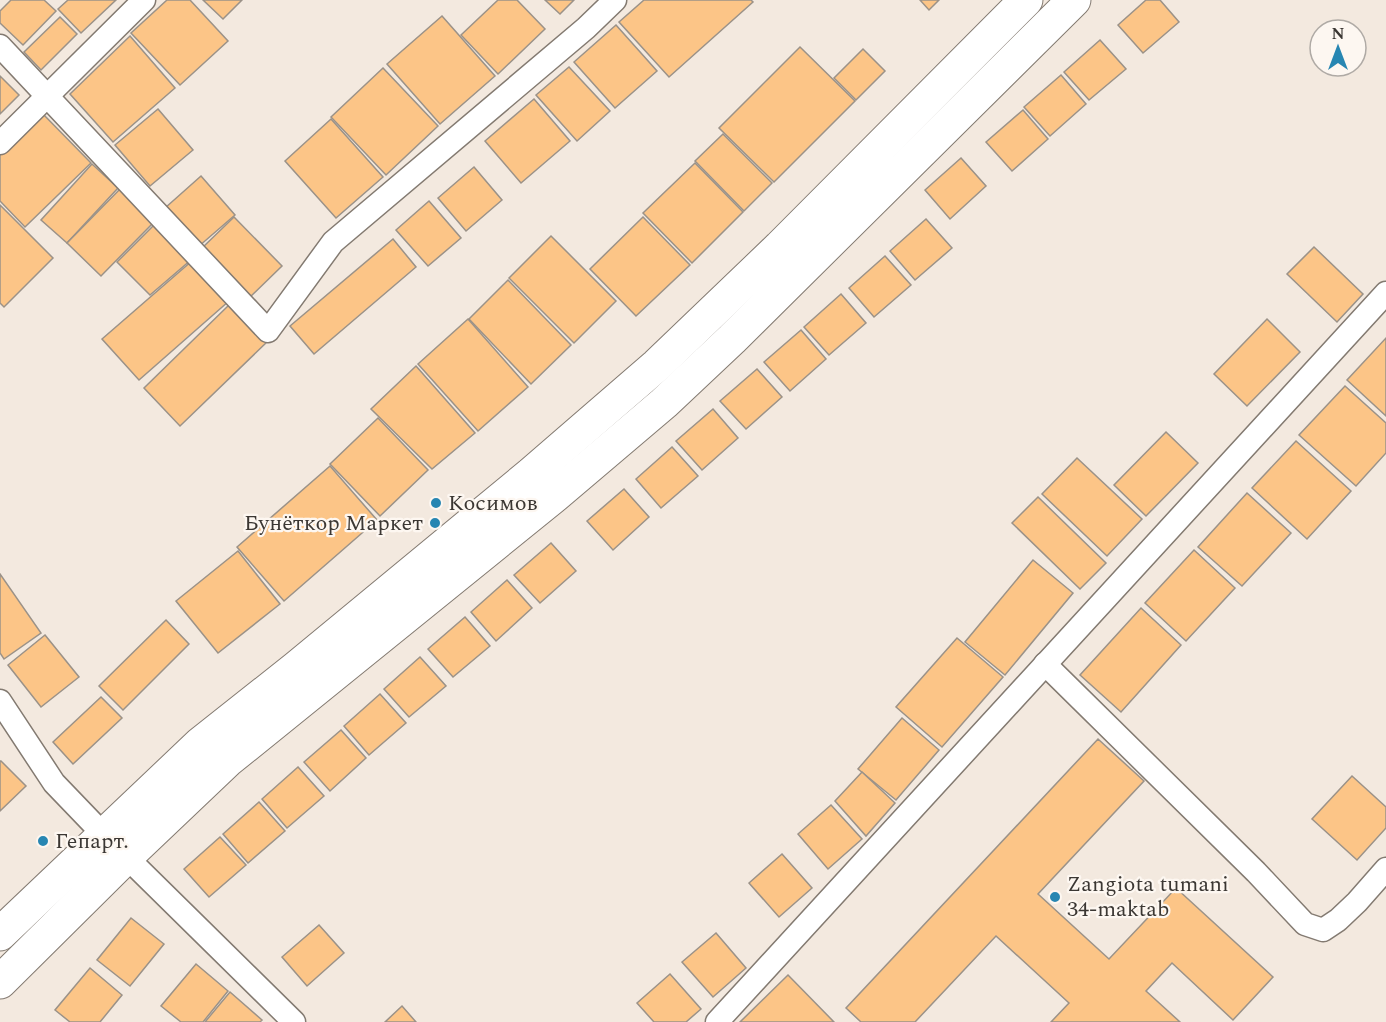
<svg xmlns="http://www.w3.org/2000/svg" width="1386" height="1022" viewBox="0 0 1386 1022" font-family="Spectral,serif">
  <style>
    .building { fill: #fcc587; stroke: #9b9288; stroke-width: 1.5 }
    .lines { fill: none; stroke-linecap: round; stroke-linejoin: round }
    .street-casing { stroke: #837a71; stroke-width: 25 }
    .primary-casing { stroke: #837a71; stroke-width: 35 }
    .street { stroke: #fff; stroke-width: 22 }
    .primary { stroke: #fff; stroke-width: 33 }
    .poi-dot { fill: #2786b2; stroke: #fdf7f1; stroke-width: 2 }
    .labels { text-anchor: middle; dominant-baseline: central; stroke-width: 4.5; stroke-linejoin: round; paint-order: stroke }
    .poi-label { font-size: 22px; fill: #3b3733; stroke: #fdf7f1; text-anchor: start }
  </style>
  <rect width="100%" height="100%" fill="#f3e9df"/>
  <g class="building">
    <path d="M11 0H44L56 11 23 45 0 23V11Z"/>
    <path d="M68 0H116L81 33 58 9Z"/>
    <path d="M167 0H190L228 41 180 85 131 33Z"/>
    <path d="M203 0H242L223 19Z"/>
    <path d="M498 0H517L545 29 498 74 461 35Z"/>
    <path d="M545 0H574L560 14Z"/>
    <path d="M644 0H751L753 2 669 77 619 22Z"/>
    <path d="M920 0H939L929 10Z"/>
    <path d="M1146 0H1160L1179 22 1143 53 1118 25Z"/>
    <path d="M442 16 495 76 440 124 387 64Z"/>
    <path d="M60 17 77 34 41 70 24 52Z"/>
    <path d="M616 25 657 71 615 108 574 62Z"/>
    <path d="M130 36 175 88 113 142 70 94Z"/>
    <path d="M1100 40 1126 69 1089 100 1064 72Z"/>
    <path d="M800 47 855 101 774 182 719 128Z"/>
    <path d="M863 49 885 71 856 100 834 78Z"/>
    <path d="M569 67 610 111 577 141 536 95Z"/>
    <path d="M383 68 438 126 386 175 331 117Z"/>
    <path d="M1061 75 1086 104 1050 136 1024 107Z"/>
    <path d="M0 76 19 95 0 114Z"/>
    <path d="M534 99 570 141 521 183 485 141Z"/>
    <path d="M158 109 193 150 150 186 115 145Z"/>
    <path d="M1023 110 1048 139 1012 171 986 142Z"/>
    <path d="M43 114 91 163 25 227 0 201V155Z"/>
    <path d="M331 119 383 177 336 218 285 161Z"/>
    <path d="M723 134 772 183 744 211 695 161Z"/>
    <path d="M961 158 986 186 950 219 925 190Z"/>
    <path d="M695 163 743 212 692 263 643 213Z"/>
    <path d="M92 164 118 188 67 243 41 220Z"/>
    <path d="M474 167 502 200 466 231 438 198Z"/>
    <path d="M201 176 235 215 198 247 165 208Z"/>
    <path d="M120 189 154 222 101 276 67 243Z"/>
    <path d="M429 201 461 238 428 266 396 230Z"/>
    <path d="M0 205 53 258 4 307 0 303Z"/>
    <path d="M234 217 282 266 248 299 200 250Z"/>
    <path d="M643 217 690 265 636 316 590 269Z"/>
    <path d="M926 219 952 248 915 280 890 251Z"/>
    <path d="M155 224 192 259 150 295 117 262Z"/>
    <path d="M551 236 616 301 574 343 509 278Z"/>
    <path d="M393 239 416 267 314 354 290 326Z"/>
    <path d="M1314 247 1363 294 1337 322 1287 274Z"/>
    <path d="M885 256 911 285 874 317 849 288Z"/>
    <path d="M193 260 229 301 139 380 102 339Z"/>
    <path d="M508 280 571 345 531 384 469 319Z"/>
    <path d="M841 294 866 323 829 355 804 327Z"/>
    <path d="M231 303 268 341 180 426 144 388Z"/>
    <path d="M468 319 528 387 478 431 418 364Z"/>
    <path d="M1267 319 1300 352 1247 406 1214 374Z"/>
    <path d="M801 330 826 359 790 391 764 362Z"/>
    <path d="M1386 338V416L1347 380Z"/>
    <path d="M416 366 475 433 432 469 371 409Z"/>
    <path d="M757 369 782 397 746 429 720 401Z"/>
    <path d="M1345 386 1386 423V453L1356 486 1299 435Z"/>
    <path d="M713 409 738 438 702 470 676 441Z"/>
    <path d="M378 418 428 470 380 516 330 464Z"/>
    <path d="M1166 432 1198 463 1146 516 1114 485Z"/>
    <path d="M1296 441 1351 491 1307 539 1252 488Z"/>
    <path d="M672 447 698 476 661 508 636 479Z"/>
    <path d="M1077 458 1142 519 1107 556 1042 494Z"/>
    <path d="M330 466 377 520 284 601 237 547Z"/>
    <path d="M624 489 649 517 613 550 587 521Z"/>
    <path d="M1247 493 1291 533 1242 586 1198 547Z"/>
    <path d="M1038 497 1106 563 1080 589 1012 523Z"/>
    <path d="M551 543 576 571 540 603 514 575Z"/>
    <path d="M1194 550 1235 588 1186 641 1145 603Z"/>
    <path d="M238 551 280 604 218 653 176 601Z"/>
    <path d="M1033 560 1073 593 1005 675 965 642Z"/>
    <path d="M0 574 41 633 4 659 0 653Z"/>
    <path d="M507 580 532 608 496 641 471 612Z"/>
    <path d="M1141 608 1181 645 1121 712 1080 675Z"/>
    <path d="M465 617 490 646 453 677 428 649Z"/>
    <path d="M166 620 189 644 123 710 99 686Z"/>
    <path d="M45 635 79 677 41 707 8 665Z"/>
    <path d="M957 638 1003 677 942 747 896 707Z"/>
    <path d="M420 657 446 686 409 717 384 689Z"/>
    <path d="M380 694 406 723 369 755 344 726Z"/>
    <path d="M101 697 122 718 73 764 53 742Z"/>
    <path d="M902 718 939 750 896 800 858 769Z"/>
    <path d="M341 730 366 758 330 791 304 762Z"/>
    <path d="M1098 739 1144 781 1038 894 1109 959 1176 888 1273 977 1233 1020 1172 963 1146 991 1180 1022H1051L1069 1003 996 936 915 1022H861L846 1008Z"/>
    <path d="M1 761 26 786 0 811V761Z"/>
    <path d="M298 767 324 796 287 828 262 799Z"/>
    <path d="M862 772 895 803 866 836 835 801Z"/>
    <path d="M1352 776 1386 807V828L1357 860 1312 819Z"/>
    <path d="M259 802 285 831 248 863 223 834Z"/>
    <path d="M831 805 862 839 828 869 798 834Z"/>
    <path d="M220 837 246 865 209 897 184 869Z"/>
    <path d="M782 854 812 888 779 917 749 883Z"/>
    <path d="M131 918 164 944 130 986 97 960Z"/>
    <path d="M319 925 344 953 307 986 282 957Z"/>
    <path d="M716 933 746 968 713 997 682 962Z"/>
    <path d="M196 964 228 991 203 1022H181L161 1006Z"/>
    <path d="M90 968 122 995 100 1022H70L55 1010Z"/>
    <path d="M670 974 701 1009 686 1022H654L637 1003Z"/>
    <path d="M788 975 834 1022H740Z"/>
    <path d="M230 992 262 1020 260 1022H205Z"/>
    <path d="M402 1006 416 1022H385Z"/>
  </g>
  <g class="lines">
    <defs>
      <g id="street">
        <path d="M0 46 268 331 333 242 586 28 615 0"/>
        <path d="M0 143 144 0"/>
        <path d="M1045 664 1256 872 1305 924 1323 930 1338 920 1357 902 1386 869"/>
        <path d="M0 701 54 783 103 834 294 1022"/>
        <path d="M717 1022 1386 293"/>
      </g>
      <g id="primary">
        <path d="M0 934 200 744 296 668 531 474 657 365 780 247 1026 0"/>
        <path d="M0 982 126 857 227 761 552 498 664 403 732 339 1074 0"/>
      </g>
    </defs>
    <use href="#street" class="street-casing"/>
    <use href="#primary" class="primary-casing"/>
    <use href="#street" class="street"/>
    <use href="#primary" class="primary"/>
  </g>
  <g class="poi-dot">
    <circle cx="436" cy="503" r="6"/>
    <circle cx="435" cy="523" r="6"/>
    <circle cx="43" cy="841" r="6"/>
    <circle cx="1055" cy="897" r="6"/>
  </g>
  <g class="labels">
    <g class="poi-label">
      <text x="448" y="503">Косимов</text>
      <text x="423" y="523" text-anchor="end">Бунёткор Маркет</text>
      <text x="55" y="841">Гепарт.</text>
      <text x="1067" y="884">Zangiota tumani<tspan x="1067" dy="25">34-maktab</tspan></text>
    </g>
  </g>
  <g transform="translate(1338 48)"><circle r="28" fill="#fdf7f1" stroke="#afaaa5" stroke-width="1.5"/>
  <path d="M0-4.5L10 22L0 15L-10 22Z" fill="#2786b2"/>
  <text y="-9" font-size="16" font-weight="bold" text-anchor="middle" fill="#3b3733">N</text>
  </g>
</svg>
